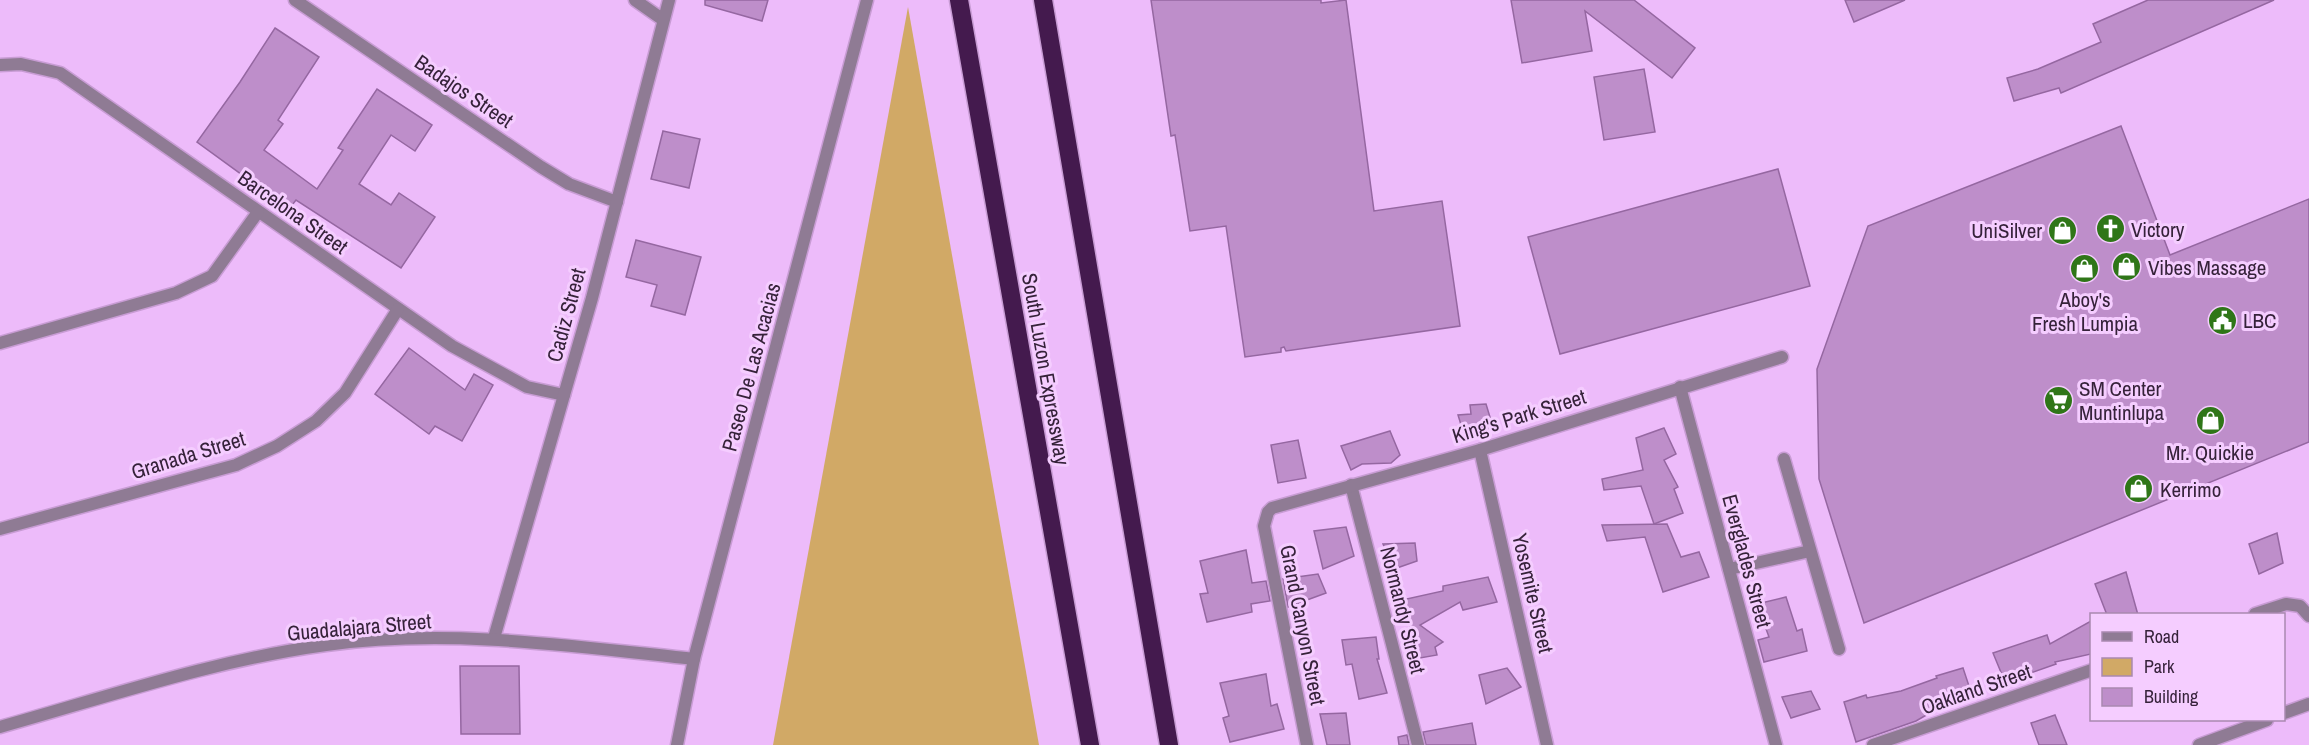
<svg xmlns="http://www.w3.org/2000/svg" width="2309" height="745" viewBox="0 0 2309 745" font-family="'Archivo Narrow',sans-serif">
  <style>
    .green { fill: #d1a966 }
    .building { fill: #be8eca; stroke: #9567a1; stroke-width: 1.5 }
    .lines { fill: none; stroke-linecap: round; stroke-linejoin: round }
    .minor-casing { stroke: #c89cd4; stroke-width: 15 }
    .motorway-casing { stroke: #c89cd4; stroke-width: 21 }
    .minor { stroke: #8f7b94; stroke-width: 12 }
    .motorway { stroke: #441a4e; stroke-width: 18 }
    .labels { text-anchor: middle; dominant-baseline: central; stroke-width: 6; stroke-linejoin: round; paint-order: stroke }
    .street-label { font-size: 21px; fill: #36223a; stroke: #f5cdff }
    .poi-label { font-size: 21px; fill: #36223a; stroke: #f5cdff; text-anchor: start }
  </style>
  <rect width="100%" height="100%" fill="#edbbfa"/>
  <path class="green" d="M908 7 1039 745H773Z"/>
  <g class="building">
    <path d="M705 0H768L762 21 705 5Z"/>
    <path d="M1151 0H1321V3L1346 0 1374 211 1442 201 1460 326 1286 351 1284 347 1281 348V352L1245 357 1226 226 1190 231 1175 135 1171 136Z"/>
    <path d="M1511 0H1634L1695 48 1672 78 1585 11 1592 51 1522 63Z"/>
    <path d="M1845 0H1905L1854 22Z"/>
    <path d="M2148 0H2274L2061 93 2059 88 2014 101 2007 78 2038 69 2101 42 2093 24Z"/>
    <path d="M275 28 319 57 278 120 283 124 264 150 317 189 343 150 338 148 377 89 432 125 415 151 391 135 359 184 391 205 399 193 435 217 401 268 296 200 289 209 197 142 240 82Z"/>
    <path d="M1644 69 1655 132 1604 140 1594 77Z"/>
    <path d="M2121 126 2170 255 2309 199V442L1864 623 1819 479 1817 369 1868 226Z"/>
    <path d="M663 131 700 139 689 188 651 179Z"/>
    <path d="M1778 169 1810 286 1560 354 1528 237Z"/>
    <path d="M636 240 701 257 685 315 651 306 657 285 626 277Z"/>
    <path d="M409 348 465 390 474 374 493 385 462 441 435 426 429 434 375 394Z"/>
    <path d="M1486 404 1493 427 1465 438 1458 415 1471 414 1470 405Z"/>
    <path d="M1664 428 1676 454 1664 460 1678 487 1674 489 1683 513 1654 524 1641 486 1604 490 1602 479 1643 470 1636 438Z"/>
    <path d="M1390 431 1400 455 1391 463 1362 464 1351 470 1341 446Z"/>
    <path d="M1298 440 1306 478 1278 483 1271 445Z"/>
    <path d="M1667 524 1681 557 1699 552 1709 577 1663 592 1645 537 1607 541 1602 525Z"/>
    <path d="M1346 527 1354 556 1323 569 1314 531Z"/>
    <path d="M2277 533 2283 563 2259 574 2249 544Z"/>
    <path d="M1415 543 1417 561 1394 569 1383 544Z"/>
    <path d="M1246 550 1252 583 1266 581 1270 601 1251 604 1252 612 1207 622 1200 594 1208 593 1200 561Z"/>
    <path d="M2126 572 2138 615H2107L2095 584Z"/>
    <path d="M1318 574 1326 593 1288 607 1283 579Z"/>
    <path d="M1488 577 1497 602 1463 610 1460 602 1420 625 1443 642 1435 647 1437 655 1420 658 1402 600 1443 591V586Z"/>
    <path d="M1786 597 1797 631 1802 629 1807 651 1764 662 1758 640 1769 637 1757 604Z"/>
    <path d="M2091 621V654L2055 662 2056 664 2005 682 1993 653 2047 635 2050 644Z"/>
    <path d="M1376 637 1379 659H1377L1387 693 1359 699 1352 664 1346 665 1342 640Z"/>
    <path d="M460 666H519L520 734H461Z"/>
    <path d="M1507 668 1521 687 1486 704 1479 675Z"/>
    <path d="M1963 668 1972 695 1948 707 1947 703 1916 721 1856 742 1844 702 1866 695 1867 698 1901 691 1937 678 1936 676Z"/>
    <path d="M1266 674 1271 706 1277 704 1284 729 1230 742 1223 718 1229 716 1220 683Z"/>
    <path d="M1811 691 1820 709 1791 718 1782 697Z"/>
    <path d="M1346 713 1350 745H1327L1320 714Z"/>
    <path d="M2055 715 2067 745H2039L2031 723Z"/>
    <path d="M1472 723 1476 745H1426L1423 732Z"/>
    <path d="M1407 735 1409 745H1399L1398 737Z"/>
  </g>
  <g class="lines">
    <defs>
      <g id="minor">
        <path d="M295 0 541 167 569 184 617 202"/>
        <path d="M635 0 662 19"/>
        <path d="M0 65 21 64 60 73 452 346 527 387 564 395"/>
        <path d="M0 343 176 293 212 276 258 212"/>
        <path d="M1680 387 1776 745"/>
        <path d="M1480 450 1547 745"/>
        <path d="M1784 459 1839 649"/>
        <path d="M1351 485 1418 745"/>
        <path d="M0 529 236 465 277 446 316 421 345 393 398 309"/>
        <path d="M1729 569 1810 551"/>
        <path d="M2255 614 2286 604 2300 606 2309 616"/>
        <path d="M494 638 592 298 669 0"/>
        <path d="M2284 713 2309 704"/>
        <path d="M0 727C107 697 215 660 326 645 449 628 572 646 694 659"/>
        <path d="M677 745 694 659 867 0"/>
        <path d="M1307 745 1264 526 1268 512 1272 508 1480 450 1782 357"/>
        <path d="M1873 745 2092 670"/>
        <path d="M2199 745 2267 720"/>
      </g>
      <g id="motorway">
        <path d="M959 0 1090 745"/>
        <path d="M1043 0 1169 745"/>
      </g>
    </defs>
    <use href="#minor" class="minor-casing"/>
    <use href="#motorway" class="motorway-casing"/>
    <use href="#minor" class="minor"/>
    <use href="#motorway" class="motorway"/>
  </g>
  <defs>
    <symbol id="church-disc" viewBox="-11 -11 22 22"><circle r="9.5" fill="#2f7618" stroke="#f5cdff"/><path d="M-1.2-6h2.4v3.5h3.3v2.4h-3.3V6h-2.4V-.1h-3.3v-2.4h3.3Z" fill="#fff"/></symbol>
    <symbol id="shop-disc" viewBox="-11 -11 22 22"><circle r="9.5" fill="#2f7618" stroke="#f5cdff"/><path d="M-5-2.5h2.3a2.7 3.5 0 0 1 5.4 0H5L5.5 6h-11ZM-1.5-2.5h3a1.5 2.3 0 0 0-3 0Z" fill="#fff"/></symbol>
    <symbol id="civic-disc" viewBox="-11 -11 22 22"><circle r="9.5" fill="#2f7618" stroke="#f5cdff"/><path d="M-.6-6.5H3V-4.5H.6V-3L4-1V1h2V6H-6V1h2V-1L-.6-3ZM-1.2 2.5V6h2.4V2.5Z" fill="#fff"/></symbol>
    <symbol id="supermarket-disc" viewBox="-11 -11 22 22"><circle r="9.5" fill="#2f7618" stroke="#f5cdff"/><path d="M-6-5.5h2.5l.6 2H6L4.5 2H-2.5L-4.4-4H-6ZM-1.5 3.2a1.3 1.3 0 1 0 .1 0ZM3 3.2a1.3 1.3 0 1 0 .1 0Z" fill="#fff"/></symbol>
  </defs>
  <g fill-rule="evenodd">
    <use href="#church-disc" x="2094" y="212" width="33" height="33"/>
    <use href="#shop-disc" x="2046" y="214" width="33" height="33"/>
    <use href="#shop-disc" x="2110" y="250" width="33" height="33"/>
    <use href="#shop-disc" x="2068" y="252" width="33" height="33"/>
    <use href="#civic-disc" x="2206" y="304" width="33" height="33"/>
    <use href="#supermarket-disc" x="2042" y="384" width="33" height="33"/>
    <use href="#shop-disc" x="2194" y="404" width="33" height="33"/>
    <use href="#shop-disc" x="2122" y="472" width="33" height="33"/>
  </g>
  <g class="labels">
    <g class="street-label">
      <text transform="translate(464 91) rotate(34)">Badajos Street</text>
      <text transform="translate(293 212) rotate(35)">Barcelona Street</text>
      <text transform="translate(566 315) rotate(-75)">Cadiz Street</text>
      <text transform="translate(751 367) rotate(-75)">Paseo De Las Acacias</text>
      <text transform="translate(1046 369) rotate(80)">South Luzon Expressway</text>
      <text transform="translate(1519 416) rotate(-17)">King's Park Street</text>
      <text transform="translate(188 455) rotate(-17)">Granada Street</text>
      <text transform="translate(1747 561) rotate(75)">Everglades Street</text>
      <text transform="translate(1533 593) rotate(77)">Yosemite Street</text>
      <text transform="translate(1403 610) rotate(76)">Normandy Street</text>
      <text transform="translate(1303 625) rotate(79)">Grand Canyon Street</text>
      <text transform="translate(359 627) rotate(-5)">Guadalajara Street</text>
      <text transform="translate(1976 689) rotate(-19)">Oakland Street</text>
    </g>
    <g class="poi-label">
      <text x="2131" y="229">Victory</text>
      <text x="2042" y="230" text-anchor="end">UniSilver</text>
      <text x="2148" y="267">Vibes Massage</text>
      <text x="2085" y="299" text-anchor="middle">Aboy's<tspan x="2085" dy="24">Fresh Lumpia</tspan></text>
      <text x="2243" y="320">LBC</text>
      <text x="2079" y="388">SM Center<tspan x="2079" dy="24">Muntinlupa</tspan></text>
      <text x="2210" y="452" text-anchor="middle">Mr. Quickie</text>
      <text x="2160" y="489">Kerrimo</text>
    </g>
  </g>
  <rect x="2090" y="613" width="195" height="108" fill="#f5cdff" stroke="#a989b0" stroke-width="1.5"/>
  <rect x="2102" y="632" width="30" height="9" fill="#8f7b94" stroke="#a989b0" stroke-width="1.5"/>
  <text x="2144" y="643" font-size="18" fill="#36223a">Road</text>
  <rect x="2102" y="658" width="30" height="18" fill="#d1a966" stroke="#a989b0" stroke-width="1.5"/>
  <text x="2144" y="673" font-size="18" fill="#36223a">Park</text>
  <rect x="2102" y="688" width="30" height="18" fill="#be8eca" stroke="#a989b0" stroke-width="1.5"/>
  <text x="2144" y="703" font-size="18" fill="#36223a">Building</text>
</svg>
